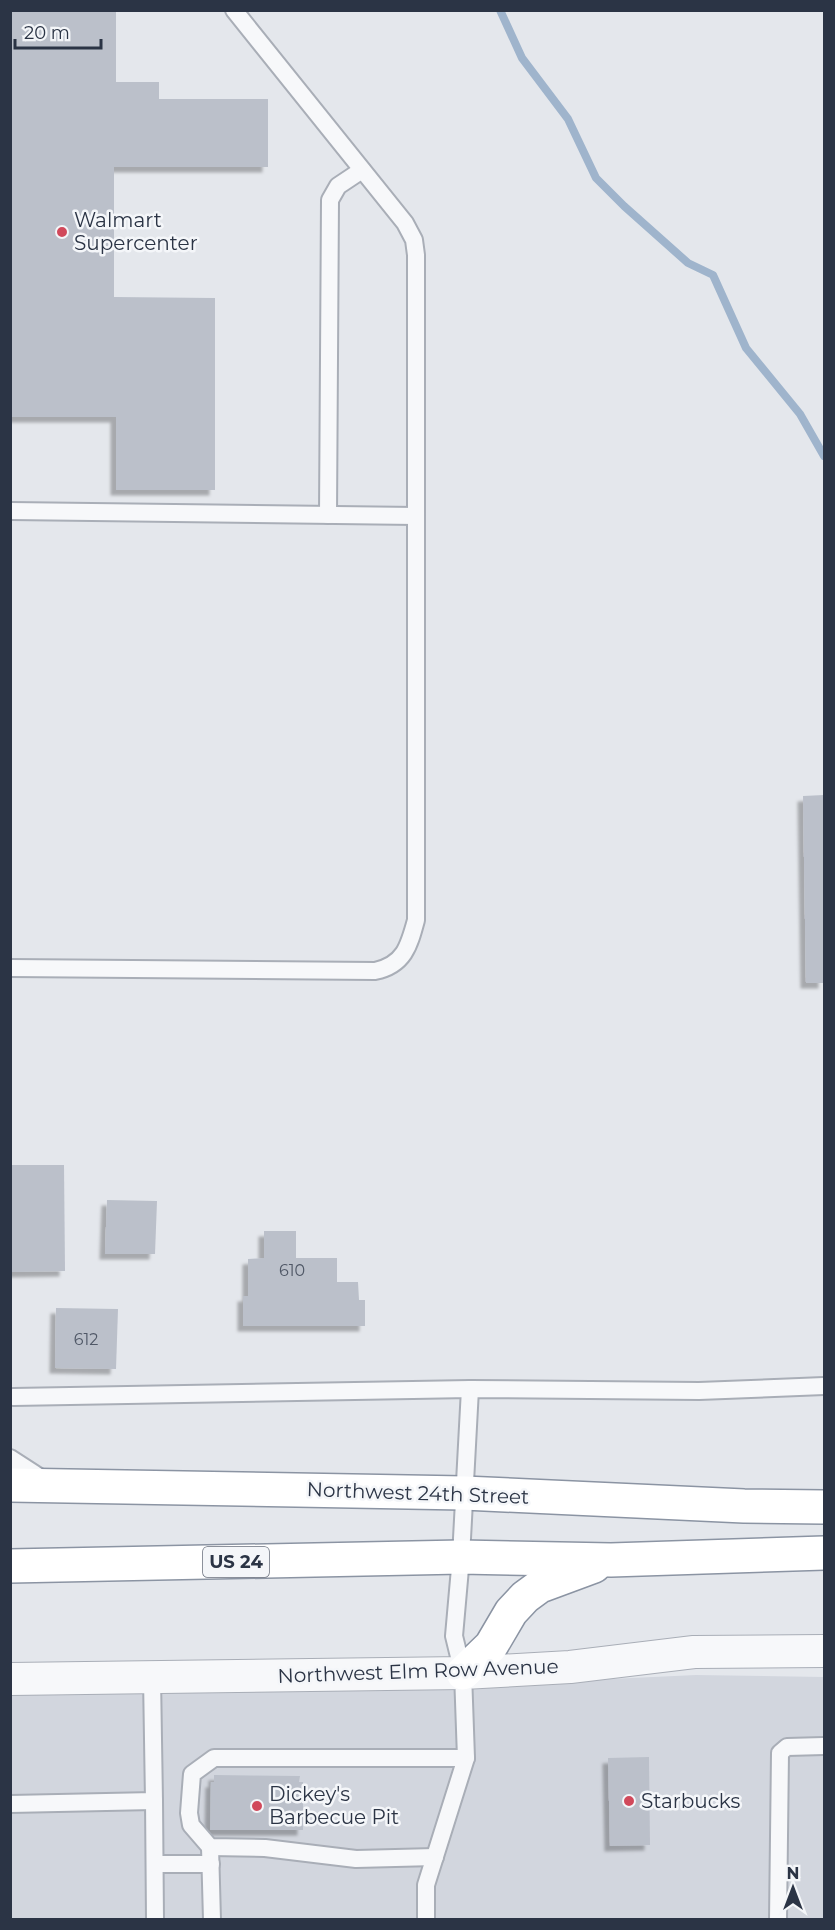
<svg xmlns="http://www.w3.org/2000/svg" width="835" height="1930" viewBox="0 0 835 1930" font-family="Montserrat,sans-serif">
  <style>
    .built { fill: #d2d6de }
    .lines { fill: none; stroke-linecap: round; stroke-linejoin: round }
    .stream { stroke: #9fb4cc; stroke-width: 8 }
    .building { fill: #bbc0ca; filter: url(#shadow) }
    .service-casing { stroke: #a9aeb7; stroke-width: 20 }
    .minor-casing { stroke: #a9aeb7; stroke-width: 34 }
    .trunk-casing { stroke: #8b94a3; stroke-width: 36 }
    .service { stroke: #f7f8fa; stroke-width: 16 }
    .minor { stroke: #f7f8fa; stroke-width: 32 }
    .trunk { stroke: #fff; stroke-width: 33 }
    .poi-dot { fill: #d1495b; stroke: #f4f6f9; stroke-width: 2 }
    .labels { text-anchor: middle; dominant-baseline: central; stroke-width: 5; stroke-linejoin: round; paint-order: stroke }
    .number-label { font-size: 16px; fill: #4f5766 }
    .shield { fill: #f4f6f9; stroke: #676e7b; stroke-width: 1.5 }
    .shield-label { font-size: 18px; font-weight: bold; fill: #2b3445 }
    .poi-label { font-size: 20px; fill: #2b3445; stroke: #f4f6f9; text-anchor: start }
    .street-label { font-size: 20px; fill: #2b3445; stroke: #f4f6f9 }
  </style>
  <defs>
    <filter id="shadow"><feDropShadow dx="-5.5" dy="5.5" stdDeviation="1.5" flood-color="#0004"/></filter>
  </defs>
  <rect width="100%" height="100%" fill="#e4e7ec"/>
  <path class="built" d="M696 1675 824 1677V1919H11L10 1695 378 1690Z"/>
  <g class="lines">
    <path class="stream" d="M500 10 522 58 568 119 596 178 624 206 688 263 713 275 746 348 800 414 824 456"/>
  </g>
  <g class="building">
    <path d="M10 10H116V82H159V99H268V167H114V297L215 298V490H116V417H10Z"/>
    <path d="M824 795V983H806L803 796Z"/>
    <path d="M10 1165H64L65 1271 10 1272Z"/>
    <path d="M107 1200 157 1201 155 1254H105Z"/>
    <path d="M264 1231H296V1258H337V1282H358L359 1300H365V1326H243V1296H248V1259L264 1258Z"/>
    <path d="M56 1308 118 1309 116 1369 55 1368Z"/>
    <path d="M649 1757 650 1845 610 1846 608 1758Z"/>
    <path d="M214 1775 300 1776 299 1782H303V1830H210L211 1782H214Z"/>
  </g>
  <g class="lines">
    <defs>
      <g id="service">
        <path d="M10 511 416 516V255L414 240 405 223 234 10"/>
        <path d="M328 515 330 200 338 186 362 170"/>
        <path d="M10 968 375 971C404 965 409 946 416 920V516"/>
        <path d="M13 1397 470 1389 699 1391 824 1386"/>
        <path d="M10 1458 44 1480"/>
        <path d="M154 1801 155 1920"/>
        <path d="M10 1804 154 1801 152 1677"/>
        <path d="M210 1847 212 1920"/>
        <path d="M435 1857 356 1859 265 1848 210 1847 191 1825 189 1813 192 1774 214 1758H466"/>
        <path d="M155 1864H211"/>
        <path d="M426 1920V1885L466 1758 463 1673 454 1636 461 1557 470 1389"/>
        <path d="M778 1920 780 1753 787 1747 824 1746"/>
      </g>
      <path id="minor" d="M10 1679 463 1673 570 1667 694 1652 824 1651"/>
      <g id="trunk">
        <path d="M10 1485 464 1493 744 1506 824 1507"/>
        <path d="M10 1566 461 1557 611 1560 824 1553"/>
        <path d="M463 1673 491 1646 511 1612 525 1597 540 1586 594 1566"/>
      </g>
    </defs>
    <use href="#service" class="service-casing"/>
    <use href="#minor" class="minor-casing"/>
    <use href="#trunk" class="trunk-casing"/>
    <use href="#service" class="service"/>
    <use href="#minor" class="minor"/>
    <use href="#trunk" class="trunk"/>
  </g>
  <g class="poi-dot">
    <circle cx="62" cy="232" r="6"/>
    <circle cx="629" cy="1801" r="6"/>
    <circle cx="257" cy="1806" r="6"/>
  </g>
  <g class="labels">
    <g class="number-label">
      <text x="292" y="1270">610</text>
      <text x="86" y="1339">612</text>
    </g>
    <rect class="shield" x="203" y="1547" width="66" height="30" rx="4.5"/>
    <g class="shield-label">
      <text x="236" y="1562">US 24</text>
    </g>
    <g class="poi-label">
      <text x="74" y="220">Walmart<tspan x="74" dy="23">Supercenter</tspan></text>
      <text x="269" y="1794">Dickey's<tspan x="269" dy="23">Barbecue Pit</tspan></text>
      <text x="641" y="1801">Starbucks</text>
    </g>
    <g class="street-label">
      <text transform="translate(418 1493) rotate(2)">Northwest 24th Street</text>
      <text transform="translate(418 1671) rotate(-2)">Northwest Elm Row Avenue</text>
    </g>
  </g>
  <rect width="835" height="1930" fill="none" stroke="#2b3445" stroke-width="24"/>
  <g transform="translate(793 1888)" stroke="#f4f6f9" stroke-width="4.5" paint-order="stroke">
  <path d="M0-4.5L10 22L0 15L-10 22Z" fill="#2b3445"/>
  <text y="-9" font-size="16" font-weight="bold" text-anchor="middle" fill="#2b3445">N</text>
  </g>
  <path d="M15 39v9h86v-9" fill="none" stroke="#2b3445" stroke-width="3"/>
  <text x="24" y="39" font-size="18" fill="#2b3445" stroke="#f4f6f9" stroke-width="4.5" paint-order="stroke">20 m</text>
</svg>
